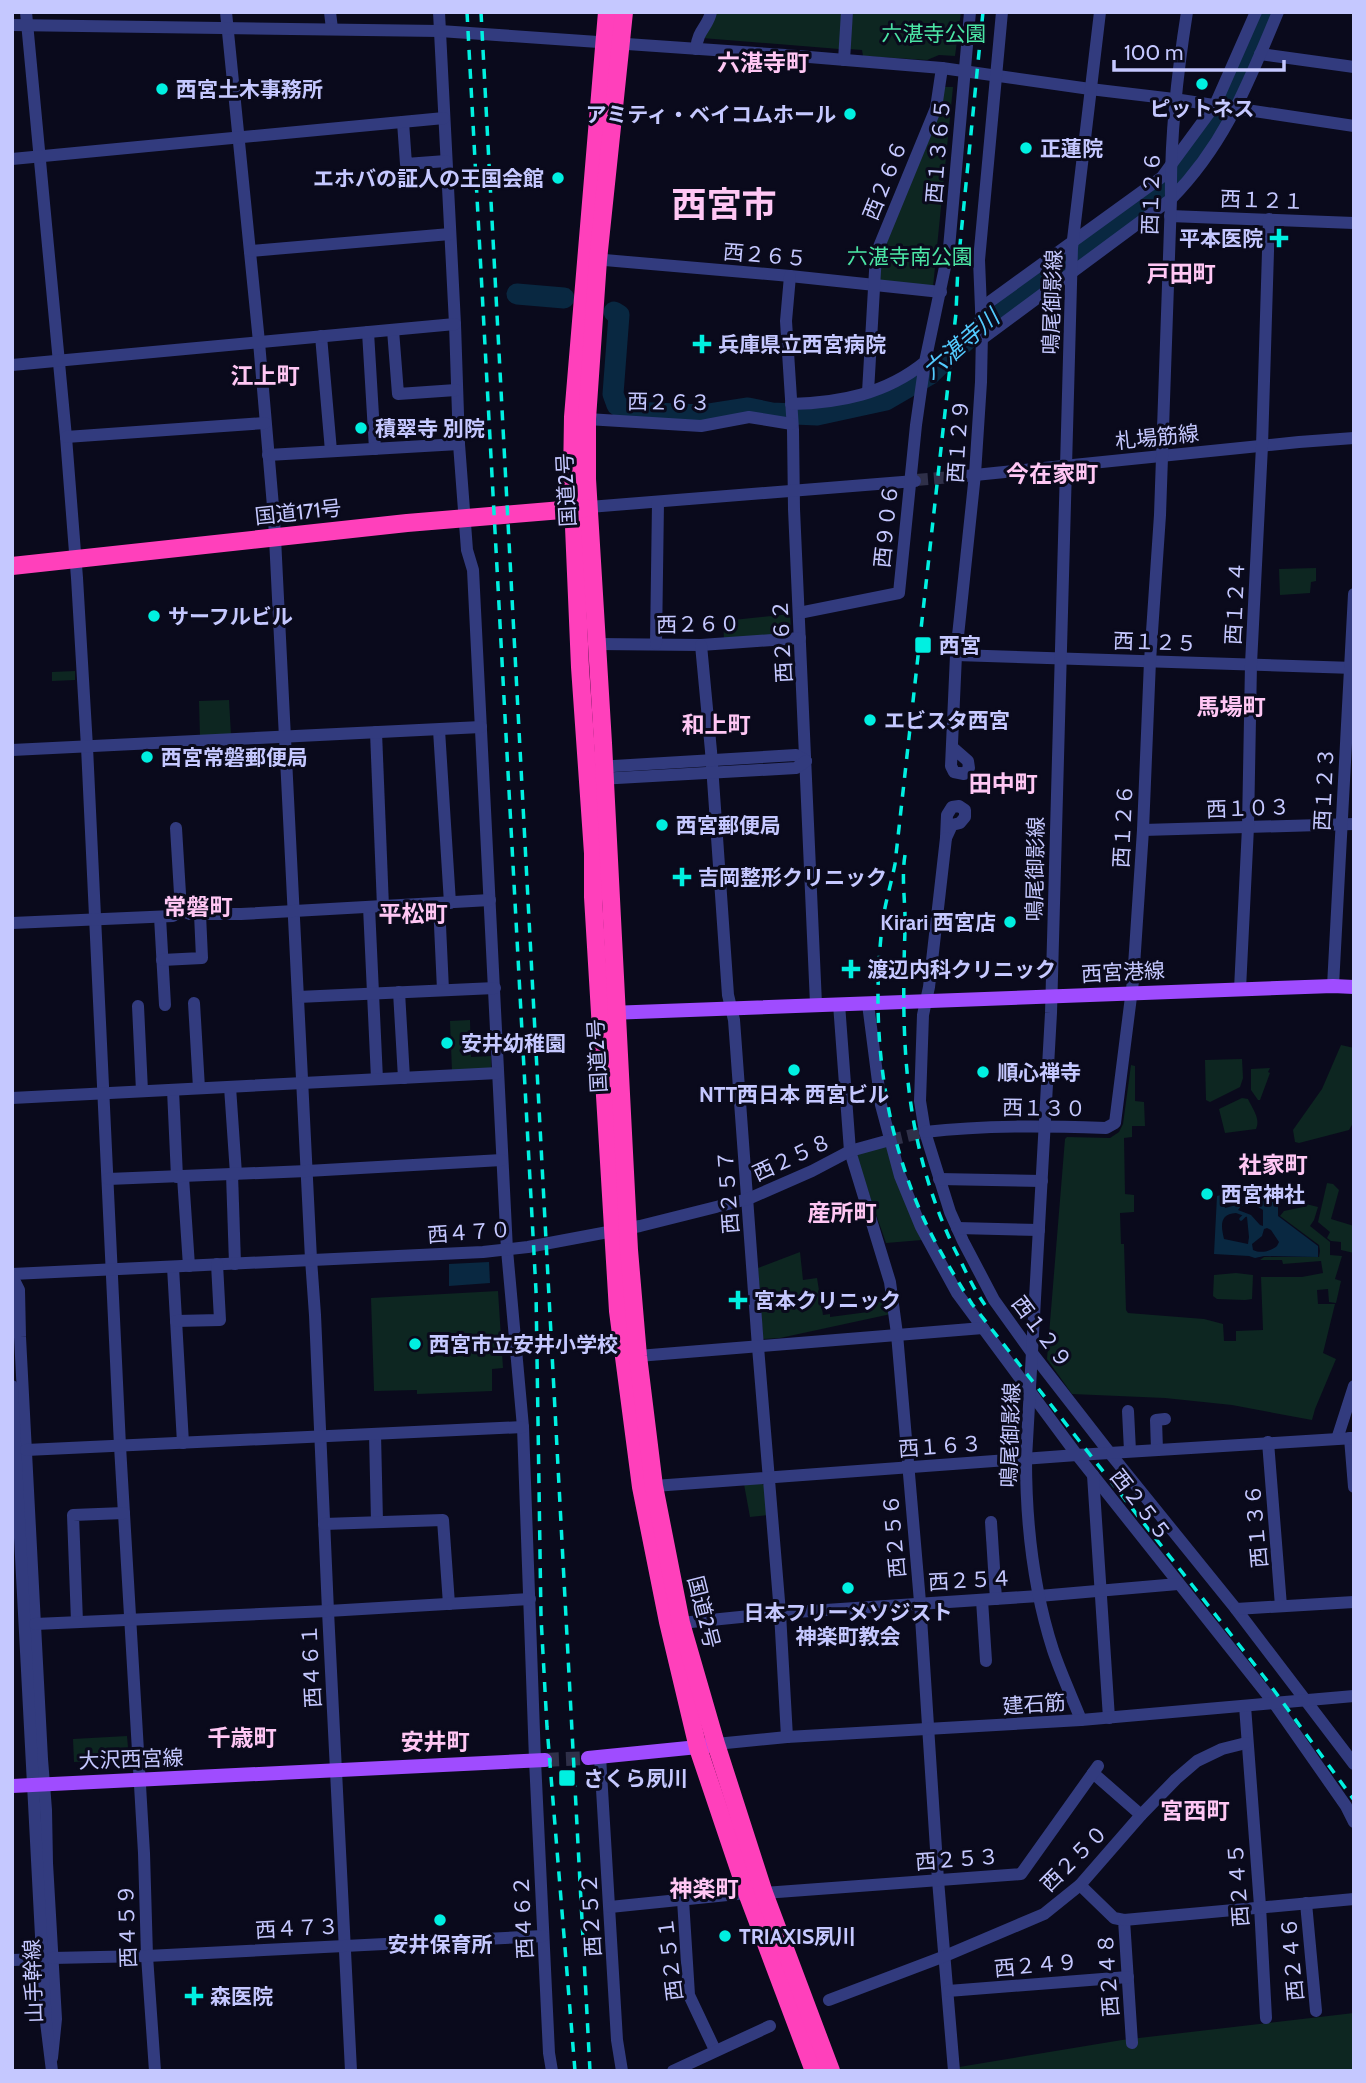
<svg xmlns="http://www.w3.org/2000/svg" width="1366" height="2083" viewBox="0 0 1366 2083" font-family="Cabin,'Noto Sans JP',sans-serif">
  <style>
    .green { fill: #0d2621 }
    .water { fill: #092841; fill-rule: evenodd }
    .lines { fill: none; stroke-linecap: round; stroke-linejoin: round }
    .stream { stroke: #092841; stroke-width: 3.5 }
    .river { stroke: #092841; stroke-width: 21 }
    .minor-tunnel { stroke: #2f3049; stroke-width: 12; stroke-dasharray: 12 6; stroke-linecap: butt }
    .major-tunnel { stroke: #2f3049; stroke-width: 14; stroke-dasharray: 14 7; stroke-linecap: butt }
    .minor { stroke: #323b7e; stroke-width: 12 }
    .major { stroke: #9f4cff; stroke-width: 14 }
    .highway { stroke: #ff40bb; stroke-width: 18 }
    .rail { stroke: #00f0e1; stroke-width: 3.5; stroke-dasharray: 10 9; stroke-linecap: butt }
    .poi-dot { fill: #00f0e1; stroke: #0a0a1c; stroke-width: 2.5 }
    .labels { text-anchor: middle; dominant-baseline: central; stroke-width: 6; stroke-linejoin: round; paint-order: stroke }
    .park-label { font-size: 21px; fill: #4be5a5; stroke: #0a0a1c }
    .poi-label { font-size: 21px; font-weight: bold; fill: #c5c8ff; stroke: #0a0a1c; text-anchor: start }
    .street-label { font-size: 21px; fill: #c5c8ff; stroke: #0a0a1c }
    .neighbourhood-label { font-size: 23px; font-weight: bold; fill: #ffc7f4; stroke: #0a0a1c }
    .water-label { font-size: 23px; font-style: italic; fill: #53cbff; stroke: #0a0a1c }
    .town-label { font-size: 35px; font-weight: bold; fill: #ffc7f4; stroke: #0a0a1c }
  </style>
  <rect width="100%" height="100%" fill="#0a0a1c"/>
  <g class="green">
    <path d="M715 12H843L839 49 702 38Z"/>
    <path d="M853 12H961L955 56 939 55 927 60 863 56 862 50 849 49Z"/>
    <path d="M944 87H953L933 287 882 282 878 278 879 259Z"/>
    <path d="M1316 568V581L1311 582 1310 593 1280 595 1279 569Z"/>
    <path d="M790 614 791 630 786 634 724 639 723 621Z"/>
    <path d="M75 671V680L52 681V672Z"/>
    <path d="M229 700 231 735 200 737 199 701Z"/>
    <path d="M470 1020 471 1057 491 1056V1068L452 1071 450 1021Z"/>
    <path d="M1341 1045 1354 1048V1121L1349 1130 1299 1143 1295 1142 1293 1130 1322 1089Z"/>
    <path d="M1242 1059 1243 1078 1240 1087 1210 1102 1206 1100 1205 1060Z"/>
    <path d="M1131 1065 1135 1066V1101L1144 1102 1145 1126H1132V1137L1124 1138 1125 1194 1134 1195V1212L1120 1213 1121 1244H1124L1126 1310 1128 1313 1204 1319 1223 1324 1224 1341H1236V1331L1263 1330 1261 1277H1302L1323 1273 1321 1261 1283 1264 1282 1260H1260L1264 1257H1319L1320 1251 1319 1245 1280 1216 1284 1211 1303 1207 1306 1204 1318 1207 1314 1220 1310 1226 1330 1242V1255L1342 1256 1335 1279 1341 1281 1336 1303 1329 1302 1328 1289 1317 1290 1318 1304H1335L1323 1353 1336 1359 1315 1409 1312 1420 1232 1405 1165 1398 1072 1394 1047 1359 1065 1139 1067 1137 1110 1138 1119 1132 1123 1124Z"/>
    <path d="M1270 1068 1268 1072 1270 1073 1260 1100H1258L1251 1090V1069Z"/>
    <path d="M1242 1098 1248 1099C1252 1108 1261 1119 1256 1129L1225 1133 1219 1109Z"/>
    <path d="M886 1146 922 1240 886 1243 857 1159 858 1154Z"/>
    <path d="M1327 1183 1333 1184 1339 1190 1331 1219 1354 1226V1253L1341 1250V1242L1331 1241 1327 1238 1330 1232 1318 1222Z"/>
    <path d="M800 1252 803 1280 817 1278 823 1315 830 1314V1317L868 1312 867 1303 888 1298 891 1314 780 1338 763 1339 758 1268Z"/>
    <path d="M1236 1273 1253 1275 1252 1299 1245 1300 1217 1299 1213 1296 1214 1275Z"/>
    <path d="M498 1291 503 1368 492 1369V1391L417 1394V1390L374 1391 371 1298Z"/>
    <path d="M761 1483 765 1486 768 1515 750 1517 744 1484Z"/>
    <path d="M127 1736 129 1759 74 1762 73 1739Z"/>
    <path d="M1354 2013V2071H935L1122 2040Z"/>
  </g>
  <g class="water">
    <path d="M1278 1194V1216L1318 1246V1257L1264 1256 1255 1258 1249 1256 1214 1254 1217 1196 1221 1195 1225 1208ZM1255 1205 1263 1210V1226L1260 1225 1251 1215 1238 1210 1241 1206ZM1236 1213 1247 1217 1249 1237 1248 1244 1224 1239C1221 1226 1219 1214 1236 1213ZM1267 1228 1271 1230 1279 1242 1277 1246C1271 1251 1261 1254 1253 1250L1252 1244 1262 1236 1264 1229Z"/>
    <path d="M489 1262 490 1283 449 1286V1264Z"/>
  </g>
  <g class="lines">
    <path class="stream" d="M1241 1219 1245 1215"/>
    <g class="river">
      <path d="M517 294 564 298"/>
      <path d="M614 312 619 315 613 394 617 405 629 412 703 415 748 408 772 413 817 415 886 400 929 375 996 312 1161 193C1215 140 1239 81 1269 12"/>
    </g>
    <g class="minor-tunnel">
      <path d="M916 480 965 476"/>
      <path d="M890 1140 925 1132"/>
    </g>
    <path class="major-tunnel" d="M545 1760 588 1758"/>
    <g class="minor">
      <path d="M26 12 66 437 77 578 87 747 120 1446 144 1853 147 1956 155 2071"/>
      <path d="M226 12 259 342 274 518 311 1259 315 1315 328 1611 351 2071"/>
      <path d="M330 12 332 29"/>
      <path d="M439 12 455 324 459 444 467 550 473 570 507 1250 523 1427 535 1760 549 2053 552 2071"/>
      <path d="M12 25 440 31 785 55 942 68 1090 89 1174 99 1354 126"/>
      <path d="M696 49C698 29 708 27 711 12"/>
      <path d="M1260 54 1354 67"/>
      <path d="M844 60 847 12"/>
      <path d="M403 122 406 164 446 161"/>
      <path d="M12 159 444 118"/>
      <path d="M1170 216 1354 223"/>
      <path d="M250 251 450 234"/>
      <path d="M593 259 790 276 941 292"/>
      <path d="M790 276 786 321 793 430 794 509 816 1004"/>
      <path d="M981 308 1162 177 1215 105 1256 12"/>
      <path d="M393 330 398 394 456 390"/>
      <path d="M368 332 375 449"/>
      <path d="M321 336 331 451"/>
      <path d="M982 339 1171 199C1226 143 1248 83 1278 12"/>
      <path d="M12 365 455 324"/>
      <path d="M868 392 876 254 936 108 942 68"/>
      <path d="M791 404C839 403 886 394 925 362L949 248 970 12"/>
      <path d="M587 419 701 426 749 417 792 424"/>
      <path d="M66 437 265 423"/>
      <path d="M268 455 459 444"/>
      <path d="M965 476 1299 442 1354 438"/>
      <path d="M589 507 915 481"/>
      <path d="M799 613 899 593 916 425 925 362"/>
      <path d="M597 644 701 645 800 638"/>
      <path d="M656 644 658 502"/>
      <path d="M701 645 711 751 728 995 734 1020 758 1347 780 1613 787 1737"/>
      <path d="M956 655 1354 668"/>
      <path d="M439 730 450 903"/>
      <path d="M376 732 383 907"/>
      <path d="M952 747 968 761 969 768 964 774 954 772 951 766 956 655 975 474 981 382 982 333 979 260 1002 12"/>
      <path d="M12 750 481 727"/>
      <path d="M597 767 796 755 806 761"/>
      <path d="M599 779 796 768 806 761"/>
      <path d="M959 806 965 810V817L960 823 952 825 946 838 947 815 952 807Z"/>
      <path d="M176 828 181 910"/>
      <path d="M1143 830 1354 824"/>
      <path d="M946 838 929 987 923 1015 920 1101 925 1132 950 1212 963 1241 994 1300 1032 1353 1109 1452 1236 1609 1354 1764"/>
      <path d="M439 904 443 990"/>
      <path d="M369 907 377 1079"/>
      <path d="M160 917 165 1005"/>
      <path d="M12 923 173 916 181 910 190 914H241L490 900"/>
      <path d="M162 960 202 958 200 914"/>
      <path d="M1333 986 1354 594"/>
      <path d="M1240 989 1248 827 1251 664 1262 446 1269 219"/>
      <path d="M399 992 404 1078"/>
      <path d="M298 997 495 988"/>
      <path d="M194 1003 199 1088"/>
      <path d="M839 1004 850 1151 890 1282 897 1334 920 1602 938 1880 954 2071"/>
      <path d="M868 1004 881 1105 900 1176 921 1227 957 1293 1077 1455 1274 1703 1346 1806 1354 1822"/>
      <path d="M138 1006 142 1091"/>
      <path d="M230 1087 236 1174"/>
      <path d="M173 1090 177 1177"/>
      <path d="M12 1098 498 1073"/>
      <path d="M925 1132C985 1125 1045 1126 1106 1128L1115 1123 1133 981 1143 830 1150 661 1160 515 1171 199C1170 136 1177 75 1187 12"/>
      <path d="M232 1174 235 1264"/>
      <path d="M183 1177 189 1266"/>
      <path d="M108 1179 307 1171 502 1160"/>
      <path d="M939 1179 1042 1181"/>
      <path d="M957 1228 1039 1230"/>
      <path d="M173 1267 183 1443"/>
      <path d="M12 1274 483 1252 528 1247 640 1226 748 1199 812 1171 850 1151 890 1140"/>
      <path d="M12 1276 19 1290 20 1337 42 1759 46 1810 47 1863 56 2019 52 2058"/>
      <path d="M176 1321 220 1320 217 1264"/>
      <path d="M638 1356 983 1328"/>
      <path d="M12 1386 43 1974 46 2022 52 2071"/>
      <path d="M1128 1411 1130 1451"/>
      <path d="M375 1434 377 1522"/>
      <path d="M1350 1438 1354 1487"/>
      <path d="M1337 1439 1354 1386"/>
      <path d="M1268 1442 1281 1606"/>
      <path d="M26 1450 523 1427"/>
      <path d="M1157 1450 1156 1420 1165 1419"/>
      <path d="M1093 1475 1109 1718"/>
      <path d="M654 1486 1077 1455 1354 1438"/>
      <path d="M991 1522 996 1599"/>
      <path d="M324 1524 443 1520 449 1604"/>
      <path d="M982 1600 986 1661"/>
      <path d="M1236 1609 1354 1602"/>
      <path d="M77 1622 73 1515 124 1513"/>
      <path d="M681 1623 780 1613 1039 1596 1178 1584"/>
      <path d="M35 1624 328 1611 530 1599"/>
      <path d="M1245 1706 1260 1906 1266 2018"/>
      <path d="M1081 1720C1072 1697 1061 1674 1053 1650 1033 1588 1026 1524 1026 1459L1051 1013 1072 248 1100 12"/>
      <path d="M716 1744 787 1737 1081 1720 1354 1696"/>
      <path d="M600 1756 617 2040 622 2071"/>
      <path d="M1093 1773 1141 1815"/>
      <path d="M1080 1885 1114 1918 1124 1920 1132 2043"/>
      <path d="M764 1893 1021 1874 1098 1766"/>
      <path d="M683 1900 689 1995 715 2050"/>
      <path d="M1306 1903 1316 2011"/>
      <path d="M610 1907 747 1893"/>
      <path d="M1124 1920 1354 1899"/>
      <path d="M52 1958 147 1956 543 1936"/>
      <path d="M12 1960 42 1959"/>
      <path d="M948 1991 1128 1977"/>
      <path d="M829 2000 945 1956 1044 1914 1080 1885 1141 1815 1176 1779 1197 1761 1222 1749 1246 1743"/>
      <path d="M673 2071 770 2026"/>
    </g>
    <g class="major">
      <path d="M609 1013 1333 986 1354 987"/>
      <path d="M588 1758 708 1746"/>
      <path d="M12 1786 545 1760"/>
    </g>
    <g class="highway">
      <path d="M607 12 573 417 572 480 580 667 593 853V897L618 1311 641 1487 668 1622 698 1748 747 1893 814 2071"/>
      <path d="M624 12 598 260 587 419V479L603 743 629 1250 638 1356 654 1486 681 1623 716 1744 764 1893 831 2071"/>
      <path d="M12 566 407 523 586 508"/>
    </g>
    <g class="rail">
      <path d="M467 12 536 1291 541 1617 547 1727 575 2071"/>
      <path d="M481 12 590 2071"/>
      <path d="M983 12 958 265 956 313 895 864C891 885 884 906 882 927 871 1025 882 1125 922 1215 936 1246 954 1275 972 1304L1265 1678 1354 1800"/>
      <path d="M905 855C901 879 906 905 905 930 901 1045 904 1142 954 1248 964 1267 972 1287 985 1305"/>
    </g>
  </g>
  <g class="poi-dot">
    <circle cx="1202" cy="84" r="7"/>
    <circle cx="162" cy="89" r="7"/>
    <circle cx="850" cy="114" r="7"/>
    <circle cx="1026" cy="148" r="7"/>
    <circle cx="558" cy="178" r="7"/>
    <path d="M1275.5 227.5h7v7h7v7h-7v7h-7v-7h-7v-7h7z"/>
    <path d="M698.5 333.5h7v7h7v7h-7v7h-7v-7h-7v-7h7z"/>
    <circle cx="361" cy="428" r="7"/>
    <circle cx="154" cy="616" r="7"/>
    <rect x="914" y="636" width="18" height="18" rx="3.5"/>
    <circle cx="870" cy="720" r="7"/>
    <circle cx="147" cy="757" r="7"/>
    <circle cx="662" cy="825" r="7"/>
    <path d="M678.5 866.5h7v7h7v7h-7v7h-7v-7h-7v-7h7z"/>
    <circle cx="1010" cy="922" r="7"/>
    <path d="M847.5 958.5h7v7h7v7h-7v7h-7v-7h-7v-7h7z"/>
    <circle cx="447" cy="1043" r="7"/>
    <circle cx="794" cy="1070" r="7"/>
    <circle cx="983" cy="1072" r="7"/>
    <circle cx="1207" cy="1194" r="7"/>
    <path d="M734.5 1289.5h7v7h7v7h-7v7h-7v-7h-7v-7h7z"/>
    <circle cx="415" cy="1344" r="7"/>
    <circle cx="848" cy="1588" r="7"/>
    <rect x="558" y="1769" width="18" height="18" rx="3.5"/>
    <circle cx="440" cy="1920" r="7"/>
    <circle cx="725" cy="1936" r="7"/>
    <path d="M190.5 1985.5h7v7h7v7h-7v7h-7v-7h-7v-7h7z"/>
  </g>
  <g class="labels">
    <g class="park-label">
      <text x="934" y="33">六湛寺公園</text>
      <text x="910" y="256">六湛寺南公園</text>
    </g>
    <g class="poi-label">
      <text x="176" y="89">西宮土木事務所</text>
      <text x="1202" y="108" text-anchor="middle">ピットネス</text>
      <text x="836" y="114" text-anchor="end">アミティ・ベイコムホール</text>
      <text x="1040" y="148">正蓮院</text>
      <text x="544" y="178" text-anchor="end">エホバの証人の王国会館</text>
      <text x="1263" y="238" text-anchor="end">平本医院</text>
      <text x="718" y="344">兵庫県立西宮病院</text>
      <text x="375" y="428">積翠寺 別院</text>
      <text x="168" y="616">サーフルビル</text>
      <text x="939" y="645">西宮</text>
      <text x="884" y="720">エビスタ西宮</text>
      <text x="161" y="757">西宮常磐郵便局</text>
      <text x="676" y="825">西宮郵便局</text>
      <text x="698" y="877">吉岡整形クリニック</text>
      <text x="996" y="922" text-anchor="end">Kirari 西宮店</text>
      <text x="867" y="969">渡辺内科クリニック</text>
      <text x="461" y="1043">安井幼稚園</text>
      <text x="997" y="1072">順心禅寺</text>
      <text x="794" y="1094" text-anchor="middle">NTT西日本 西宮ビル</text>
      <text x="1221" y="1194">西宮神社</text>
      <text x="754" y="1300">宮本クリニック</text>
      <text x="429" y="1344">西宮市立安井小学校</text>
      <text x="848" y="1612" text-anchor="middle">日本フリーメソジスト<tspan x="848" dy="24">神楽町教会</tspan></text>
      <text x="583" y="1778">さくら夙川</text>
      <text x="739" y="1936">TRIAXIS夙川</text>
      <text x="440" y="1944" text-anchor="middle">安井保育所</text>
      <text x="210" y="1996">森医院</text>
    </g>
    <g class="street-label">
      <text transform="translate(938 151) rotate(-85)">西１３６５</text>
      <text transform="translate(885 180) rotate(-68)">西２６６</text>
      <text transform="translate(1151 193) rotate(-88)">西１２６</text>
      <text transform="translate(1262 200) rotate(2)">西１２１</text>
      <text transform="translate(765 255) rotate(5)">西２６５</text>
      <text transform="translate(1052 302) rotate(-88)">鳴尾御影線</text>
      <text transform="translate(669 402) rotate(1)">西２６３</text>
      <text transform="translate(1157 437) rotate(-6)">札場筋線</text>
      <text transform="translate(958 441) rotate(-86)">西１２９</text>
      <text transform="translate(566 490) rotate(-93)">国道2号</text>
      <text transform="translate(298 512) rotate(-6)">国道171号</text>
      <text transform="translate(886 526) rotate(-84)">西９０６</text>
      <text transform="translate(1235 603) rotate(-87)">西１２４</text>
      <text transform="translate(698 624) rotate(-1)">西２６０</text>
      <text transform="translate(782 641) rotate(-93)">西２６２</text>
      <text transform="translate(1155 642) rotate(2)">西１２５</text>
      <text transform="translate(1324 789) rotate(-87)">西１２３</text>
      <text transform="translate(1248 808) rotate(-2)">西１０３</text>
      <text transform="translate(1123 826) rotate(-87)">西１２６</text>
      <text transform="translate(1035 869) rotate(-89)">鳴尾御影線</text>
      <text transform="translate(1123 972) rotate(-3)">西宮港線</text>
      <text transform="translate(597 1056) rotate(-93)">国道2号</text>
      <text transform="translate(1044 1108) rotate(1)">西１３０</text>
      <text transform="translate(792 1157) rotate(-25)">西２５８</text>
      <text transform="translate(728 1192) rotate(-94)">西２５７</text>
      <text transform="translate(469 1232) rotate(-4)">西４７０</text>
      <text transform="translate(1042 1332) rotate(53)">西１２９</text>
      <text transform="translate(1010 1435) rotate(-88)">鳴尾御影線</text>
      <text transform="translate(940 1446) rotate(-4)">西１６３</text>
      <text transform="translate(1141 1505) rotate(52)">西２５５</text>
      <text transform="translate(1256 1526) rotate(-95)">西１３６</text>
      <text transform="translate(894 1536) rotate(-95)">西２５６</text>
      <text transform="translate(970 1580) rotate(-3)">西２５４</text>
      <text transform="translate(704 1612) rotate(76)">国道2号</text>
      <text transform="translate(311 1666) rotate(-93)">西４６１</text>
      <text transform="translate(1034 1704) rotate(-4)">建石筋</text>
      <text transform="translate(131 1759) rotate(-2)">大沢西宮線</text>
      <text transform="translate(1074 1858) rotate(-45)">西２５０</text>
      <text transform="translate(957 1859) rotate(-4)">西２５３</text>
      <text transform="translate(1238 1885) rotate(-94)">西２４５</text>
      <text transform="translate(591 1915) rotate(-93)">西２５２</text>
      <text transform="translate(523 1917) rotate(-93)">西４６２</text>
      <text transform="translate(127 1926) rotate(-92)">西４５９</text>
      <text transform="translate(297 1928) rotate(-3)">西４７３</text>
      <text transform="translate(670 1959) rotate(-97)">西２５１</text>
      <text transform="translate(1292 1959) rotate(-95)">西２４６</text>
      <text transform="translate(1036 1965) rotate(-5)">西２４９</text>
      <text transform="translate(1108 1975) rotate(-94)">西２４８</text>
      <text transform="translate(33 1981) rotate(-92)">山手幹線</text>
    </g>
    <g class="neighbourhood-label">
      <text x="763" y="63">六湛寺町</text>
      <text x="1181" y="274">戸田町</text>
      <text x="265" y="376">江上町</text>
      <text x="1052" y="474">今在家町</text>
      <text x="1231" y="707">馬場町</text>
      <text x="716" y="725">和上町</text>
      <text x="1003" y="784">田中町</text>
      <text x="198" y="907">常磐町</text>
      <text x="413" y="914">平松町</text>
      <text x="1273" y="1165">社家町</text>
      <text x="842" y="1213">産所町</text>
      <text x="242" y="1738">千歳町</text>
      <text x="435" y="1742">安井町</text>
      <text x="1195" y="1811">宮西町</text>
      <text x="704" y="1889">神楽町</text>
    </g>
    <g class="water-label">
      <text transform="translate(961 344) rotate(-41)">六湛寺川</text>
    </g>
    <g class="town-label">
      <text x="724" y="204">西宮市</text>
    </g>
  </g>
  <rect width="1366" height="2083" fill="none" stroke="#c5c8ff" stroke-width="28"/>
  <path d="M1114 60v10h170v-10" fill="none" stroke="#c5c8ff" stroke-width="3.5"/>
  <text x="1124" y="60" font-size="21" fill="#c5c8ff" stroke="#0a0a1c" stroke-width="5" paint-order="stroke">100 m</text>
</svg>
